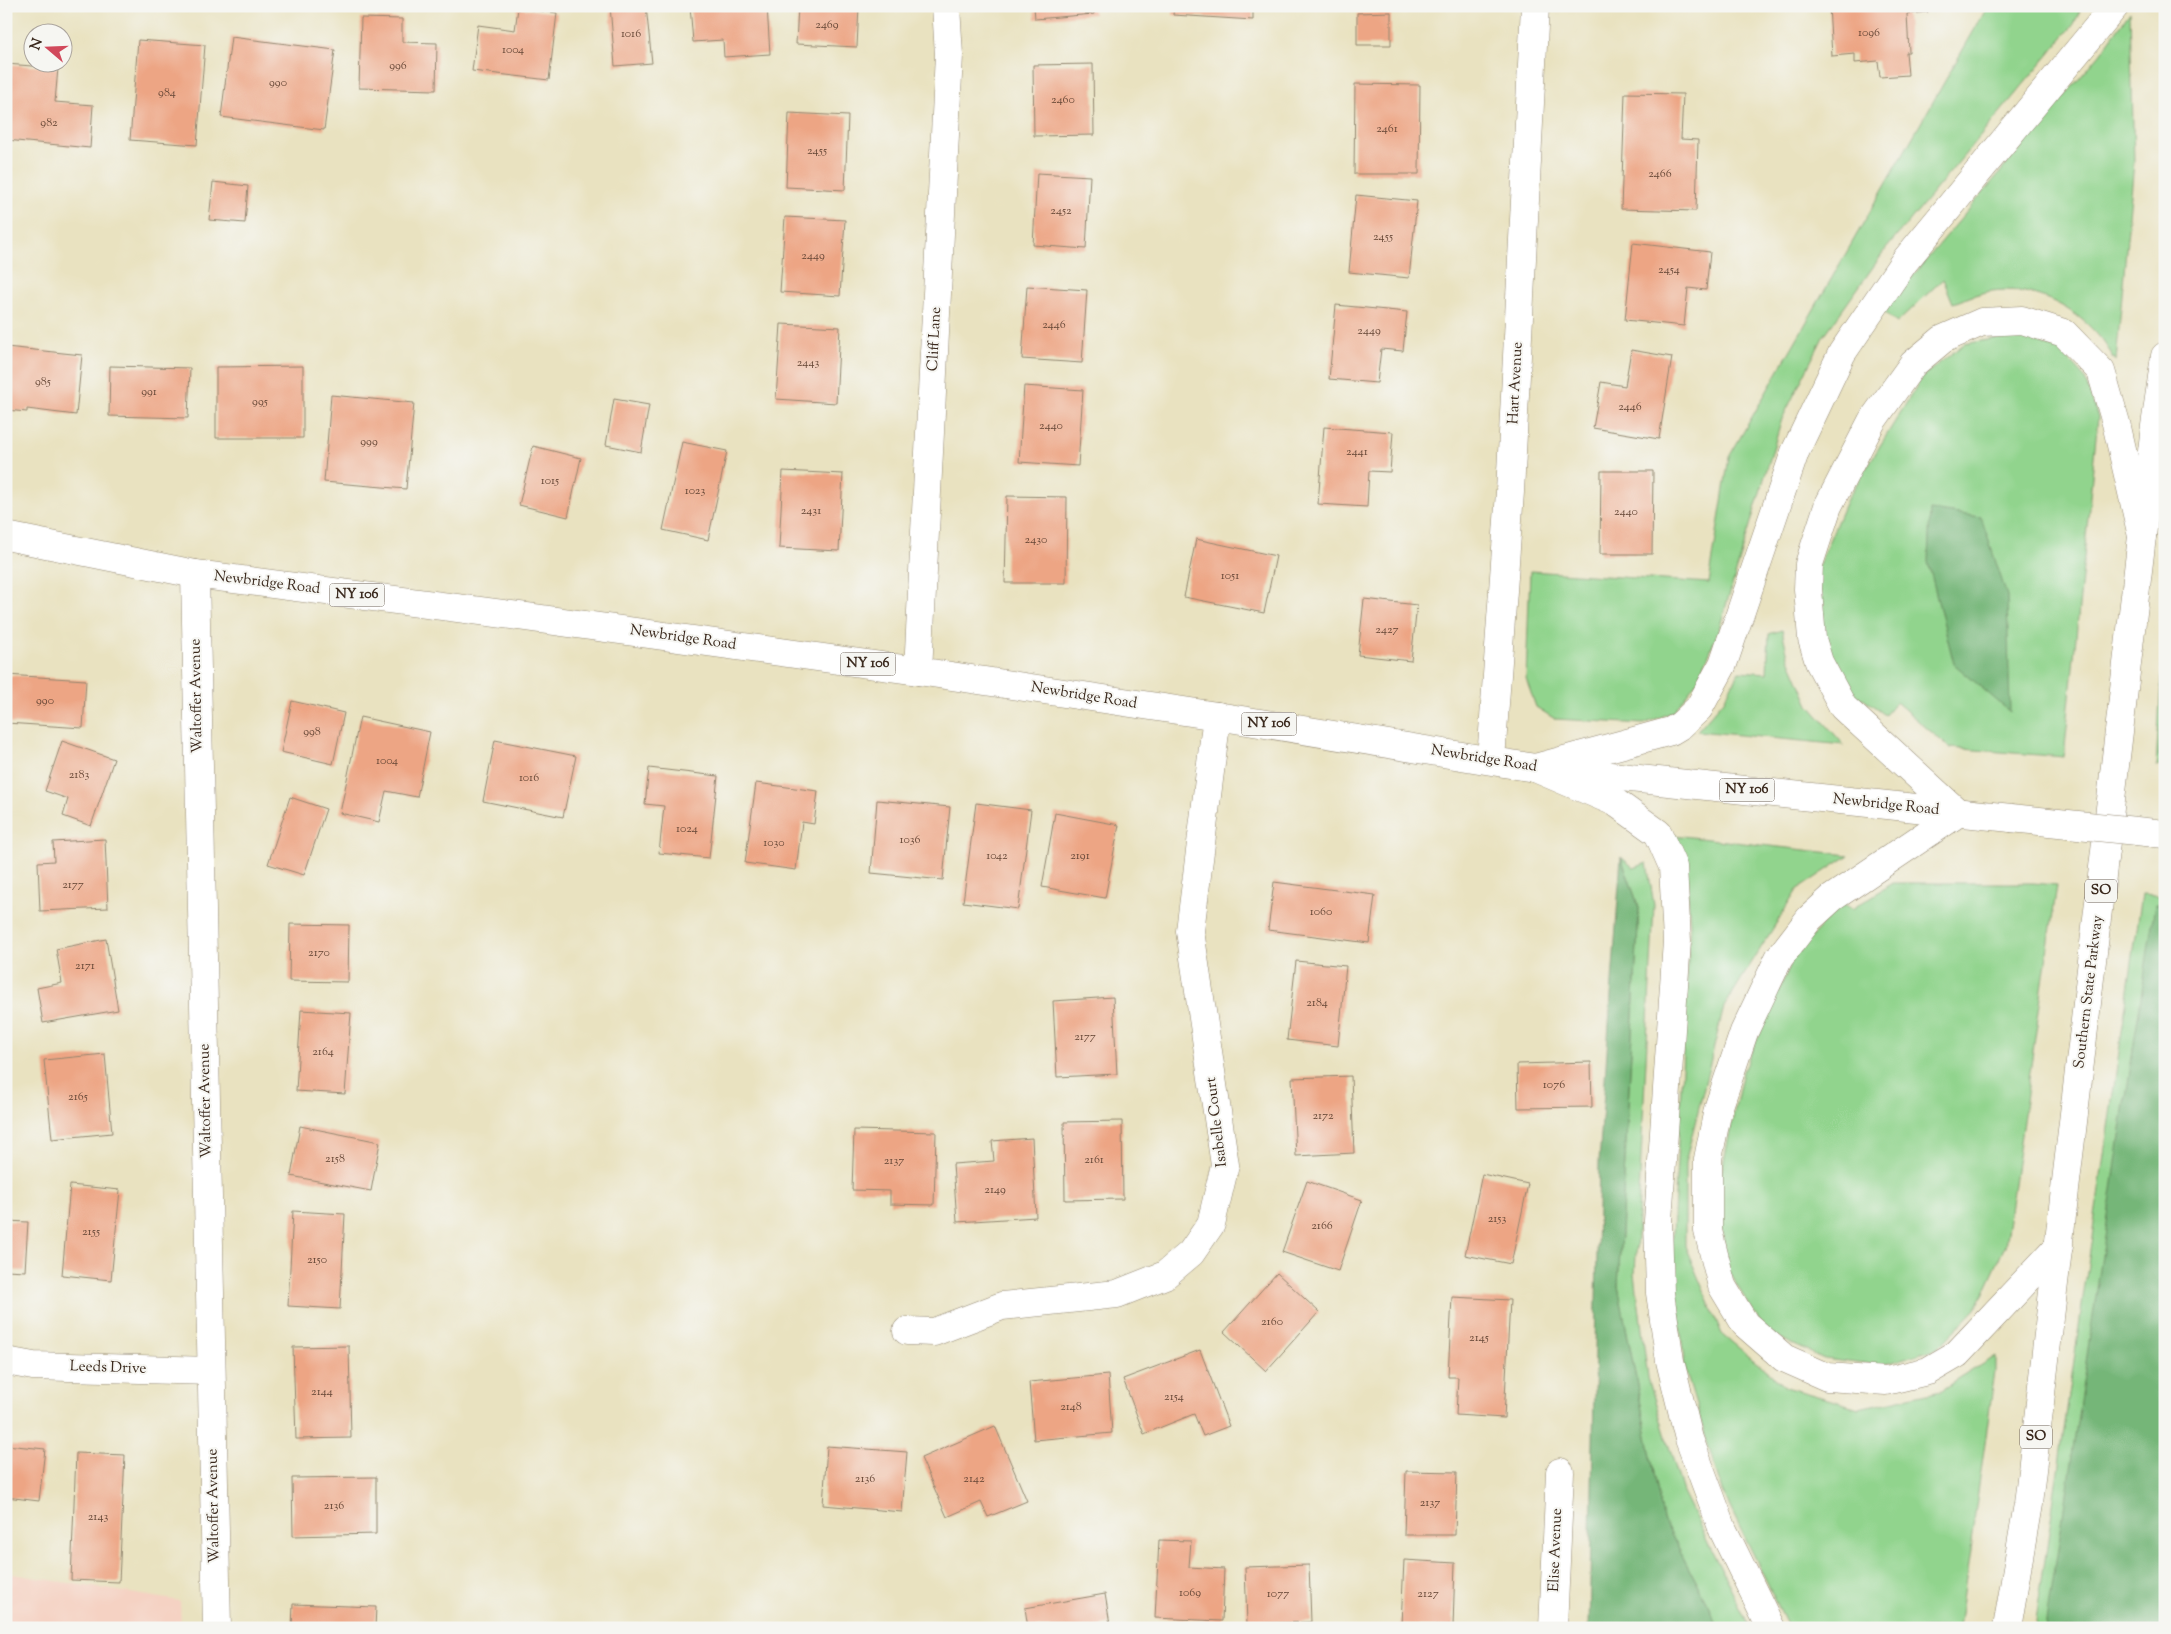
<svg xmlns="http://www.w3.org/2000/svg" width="2171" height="1634" viewBox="0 0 2171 1634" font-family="'Sorts Mill Goudy',serif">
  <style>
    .built { fill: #f5d2c3 }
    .green { fill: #91d48d; stroke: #667f56 }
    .forest { fill: #74b678; stroke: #58704b }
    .building { fill: #eda584 }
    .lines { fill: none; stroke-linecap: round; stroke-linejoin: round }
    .minor-casing { stroke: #92866f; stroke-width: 29 }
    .major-casing { stroke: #92866f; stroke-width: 29 }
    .highway-casing { stroke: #92866f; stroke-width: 29 }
    .minor { stroke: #fff; stroke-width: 28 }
    .major { stroke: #fff; stroke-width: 28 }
    .highway { stroke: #fff; stroke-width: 28 }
    .major-bridge-casing { stroke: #92866f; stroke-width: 29; stroke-linecap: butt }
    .major-bridge { stroke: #fff; stroke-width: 28 }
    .labels { text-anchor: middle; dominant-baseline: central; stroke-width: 4; stroke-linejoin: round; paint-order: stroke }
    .number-label { font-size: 12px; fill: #684938 }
    .shield { fill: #f6f6f2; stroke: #73675e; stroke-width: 1 }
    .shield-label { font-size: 14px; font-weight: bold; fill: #3b2a1e }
    .street-label { font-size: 15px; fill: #3b2a1e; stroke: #f6f6f2 }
  </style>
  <rect width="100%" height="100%" fill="#f6f6f2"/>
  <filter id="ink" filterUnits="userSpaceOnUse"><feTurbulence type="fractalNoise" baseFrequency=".02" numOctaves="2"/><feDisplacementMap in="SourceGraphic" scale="10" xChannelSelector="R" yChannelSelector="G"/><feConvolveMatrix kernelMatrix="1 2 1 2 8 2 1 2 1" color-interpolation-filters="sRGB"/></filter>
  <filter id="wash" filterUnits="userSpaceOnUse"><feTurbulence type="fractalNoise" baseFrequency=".0096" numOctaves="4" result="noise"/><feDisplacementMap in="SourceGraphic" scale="20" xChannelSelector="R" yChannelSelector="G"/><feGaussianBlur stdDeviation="1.12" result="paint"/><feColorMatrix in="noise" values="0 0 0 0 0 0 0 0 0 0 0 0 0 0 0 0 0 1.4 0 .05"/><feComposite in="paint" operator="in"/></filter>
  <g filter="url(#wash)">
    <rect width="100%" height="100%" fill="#e9e2c0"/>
    <path class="built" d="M6 1573 180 1601 181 1628H6Z"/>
    <g class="green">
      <path d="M1988 6H2082L2074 24 1886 249 1823 337 1782 419 1719 629 1699 679 1673 712 1644 724 1555 719 1536 707 1526 679 1530 571 1709 583 1729 457Z"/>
      <path d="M2130 12 2134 162 2116 361C2110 352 2104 341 2096 333 2069 303 2023 282 1982 293 1973 295 1963 300 1953 303L1943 279 1897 323 1884 312 1900 291 2100 54Z"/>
      <path d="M2015 335 2059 350 2084 377 2098 417 2064 757 1950 748 1896 702 1885 715 1863 698 1854 701 1821 649 1817 569 1846 501 1923 376 1964 344Z"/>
      <path d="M2165 615V767L2156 766Z"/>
      <path d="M1782 630 1788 656 1809 705 1844 745 1697 731 1724 700 1739 671 1767 673 1769 634Z"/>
      <path d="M1673 835 1849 855 1797 890 1724 1007 1685 1163V1246L1722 1334 1786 1387 1859 1408 1941 1390 1995 1356V1371L1959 1628H1789L1722 1491 1685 1369 1672 1251 1690 925 1687 877Z"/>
      <path d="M1621 857 1634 868 1647 863 1654 905 1635 1274 1648 1378 1683 1492 1750 1628H1720L1663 1519 1618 1286 1639 908Z"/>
      <path d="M1893 883H2033L2057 885 2005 1246 1976 1309 1938 1348 1880 1366 1824 1359 1767 1332 1728 1272 1717 1193 1743 1071 1793 959 1841 902 1852 909Z"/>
      <path d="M2142 894 2165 896V1628H2035Z"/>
    </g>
    <g class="forest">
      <path d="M1930 510 1981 517 2007 596 2010 712 1954 664 1928 562Z"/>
      <path d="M2165 715V755L2159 756Z"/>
      <path d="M1621 857 1639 908 1618 1286 1663 1519 1720 1628H1589L1599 1162Z"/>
      <path d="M2155 904H2165V1615L2163 1628H2046Z"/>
    </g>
    <g id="blocks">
      <g class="building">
        <path d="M610 6H646L652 63 615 66Z"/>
        <path d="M690 6H767L770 54 724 57 723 40 693 42Z"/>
        <path d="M798 6H859L857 47 796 44Z"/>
        <path d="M1034 6H1093L1094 14 1035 19Z"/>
        <path d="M1174 6H1253V20L1173 15Z"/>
        <path d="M1829 6H1928V12L1907 14 1909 52H1906L1908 75 1880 77 1878 61 1855 63V54L1832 56Z"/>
        <path d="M518 8 557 13 549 80 472 71 478 25 515 30Z"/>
        <path d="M1391 12V45H1357V13Z"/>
        <path d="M361 18 402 19V42L437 43 436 90 359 88Z"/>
        <path d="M231 37 335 50 324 130 221 117Z"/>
        <path d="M138 40 205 45 197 145 130 140Z"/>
        <path d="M6 64 58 68 55 102 93 105 90 148 6 140Z"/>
        <path d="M1093 64 1094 135 1034 136 1033 65Z"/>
        <path d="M1355 84 1420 85 1419 174H1354Z"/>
        <path d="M1625 93 1683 94 1681 139 1698 140 1696 211 1621 209Z"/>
        <path d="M789 113 848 116 845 190 786 187Z"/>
        <path d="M1037 173 1090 176 1086 249 1033 245Z"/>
        <path d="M213 182 248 186 245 223 209 220Z"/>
        <path d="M1356 195 1417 201 1409 278 1349 272Z"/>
        <path d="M785 217 845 220 840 296 780 292Z"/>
        <path d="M1633 243 1710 252 1706 290 1688 288 1684 326 1625 320Z"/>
        <path d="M1027 286 1087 290 1082 363 1022 359Z"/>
        <path d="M1336 305 1407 312 1403 351 1381 349 1377 383 1329 379Z"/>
        <path d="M781 324 840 327 836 403 776 399Z"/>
        <path d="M6 347 82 355 76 415 27 409V412L6 410Z"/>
        <path d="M1631 350 1672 357 1659 439 1593 428 1601 382 1625 386Z"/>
        <path d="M110 366 190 368 188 418 109 416Z"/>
        <path d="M303 366V438H216V367Z"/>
        <path d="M1024 386 1083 390 1078 466 1019 462Z"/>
        <path d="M331 395 414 403 406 489 324 482Z"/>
        <path d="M614 399 649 405 641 452 606 445Z"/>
        <path d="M1324 427 1393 432 1390 472 1369 471 1367 507 1318 504Z"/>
        <path d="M682 442 727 451 708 540 663 530Z"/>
        <path d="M533 446 581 458 568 517 519 505Z"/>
        <path d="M783 471 843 474 839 551 779 548Z"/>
        <path d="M1601 471H1653L1652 554H1600Z"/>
        <path d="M1007 496 1067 497 1066 583H1005Z"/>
        <path d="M1196 539 1276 556 1264 613 1184 597Z"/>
        <path d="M1364 599 1417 605 1411 661 1358 655Z"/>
        <path d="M6 675 86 680 83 728 6 723Z"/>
        <path d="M292 701 344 713 333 764 281 752Z"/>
        <path d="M360 717 430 732 417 797 386 791 379 822 340 813Z"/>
        <path d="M495 740 576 756 563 817 483 801Z"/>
        <path d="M62 741 114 759 91 826 63 816 68 799 45 791Z"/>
        <path d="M649 768 718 776 709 858 659 853 664 806 645 804Z"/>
        <path d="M756 783 818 791 814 824 802 822 796 870 745 863Z"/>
        <path d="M290 797 326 809 304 875 268 864Z"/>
        <path d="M877 800 950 807 943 880 871 873Z"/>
        <path d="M976 803 1031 810 1018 909 963 902Z"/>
        <path d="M1055 813 1119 825 1105 898 1042 887Z"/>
        <path d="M105 839 108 908 40 911 38 862 54 861 53 842Z"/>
        <path d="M1274 882 1375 895 1369 943 1268 930Z"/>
        <path d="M290 924 349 925 348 982 289 981Z"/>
        <path d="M106 939 118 1010 43 1023 37 988 62 983 56 949Z"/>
        <path d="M1296 961 1346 966 1338 1046 1287 1040Z"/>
        <path d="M1113 997 1117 1074 1057 1077 1053 1001Z"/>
        <path d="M301 1010 351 1013 345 1094 296 1091Z"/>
        <path d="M105 1054 112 1133 52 1139 44 1060Z"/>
        <path d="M1591 1062 1592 1107 1518 1108 1517 1064Z"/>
        <path d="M1351 1076 1354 1153 1296 1156 1292 1078Z"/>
        <path d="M1122 1121 1123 1199 1065 1200 1064 1122Z"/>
        <path d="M300 1126 380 1142 371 1191 291 1176Z"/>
        <path d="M854 1130 936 1132 934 1205 890 1204V1191L852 1190Z"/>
        <path d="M1032 1138 1036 1217 957 1222 953 1164 994 1161 992 1141Z"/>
        <path d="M1482 1174 1528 1184 1511 1264 1465 1255Z"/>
        <path d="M1307 1181 1362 1200 1338 1271 1282 1252Z"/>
        <path d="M70 1185 120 1190 111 1280 62 1275Z"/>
        <path d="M293 1211 345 1214 340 1309 288 1306Z"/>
        <path d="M6 1221 28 1222 25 1271 6 1270Z"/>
        <path d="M1277 1273 1319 1312 1266 1371 1224 1332Z"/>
        <path d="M1452 1297 1510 1300 1504 1418 1456 1415 1458 1377H1448Z"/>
        <path d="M349 1346 351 1438 296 1439 293 1347Z"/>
        <path d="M1200 1350 1229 1426 1203 1436 1194 1414 1144 1434 1123 1379Z"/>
        <path d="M1108 1375 1112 1433 1034 1440 1029 1382Z"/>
        <path d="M995 1426 1027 1501 988 1517 981 1502 947 1517 921 1458Z"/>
        <path d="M6 1445 45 1449 39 1501 6 1497Z"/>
        <path d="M827 1446 907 1452 902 1512 823 1505Z"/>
        <path d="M76 1453 125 1455 119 1582 71 1580Z"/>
        <path d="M1406 1471 1457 1472 1455 1535H1404Z"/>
        <path d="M376 1477V1534L293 1536 292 1478Z"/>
        <path d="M1159 1540 1191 1541 1189 1567 1224 1569 1222 1621 1155 1618Z"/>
        <path d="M1404 1560 1455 1563 1453 1627 1401 1625Z"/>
        <path d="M1309 1565 1311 1622 1247 1624 1245 1567Z"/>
        <path d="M1105 1594 1110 1624 1095 1628H1028L1025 1608Z"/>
        <path d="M293 1604 376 1607 375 1628H292Z"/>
      </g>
    </g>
  </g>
  <g filter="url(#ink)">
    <use href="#blocks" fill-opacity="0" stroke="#92866f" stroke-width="1"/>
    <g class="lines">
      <defs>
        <g id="minor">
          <path d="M195 574 217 1628"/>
          <path d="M918 671 949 55 946 6"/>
          <path d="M1491 760 1510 492 1535 6"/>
          <path d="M907 1331 934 1332 1002 1306 1117 1294 1165 1275 1191 1253 1211 1224 1225 1165 1190 931 1217 716"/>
          <path d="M6 1361 33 1366 211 1371"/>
          <path d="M1553 1628 1560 1472"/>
        </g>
        <path id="major" d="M6 536 195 574 519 616 918 671 1217 716 1535 768 2011 818"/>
        <g id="highway">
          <path d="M1535 768 1671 731 1681 725 1699 708 1723 664 1795 452 1842 353 1904 262 2115 6"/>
          <path d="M1535 768 1615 802 1658 833 1673 867 1677 941 1658 1221 1660 1293 1670 1361 1689 1439 1723 1530 1771 1628"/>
          <path d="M2059 1246 1957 1354 1928 1371 1886 1381 1827 1377 1784 1358 1745 1324 1722 1286 1708 1231V1159L1718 1109 1744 1032 1779 958 1809 919 1832 898 1958 813 1843 707 1819 662 1812 639 1808 589 1809 564 1828 506 1872 421 1913 364 1943 339 1982 322 2022 320 2064 333 2101 371 2116 423 2142 536"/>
          <path d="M2007 1628 2028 1504 2155 426 2165 356"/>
        </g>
      </defs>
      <use href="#minor" class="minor-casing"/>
      <use href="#major" class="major-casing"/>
      <use href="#highway" class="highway-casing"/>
      <use href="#minor" class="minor"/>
      <use href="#major" class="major"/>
      <use href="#highway" class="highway"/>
      <defs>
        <path id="major-bridge" d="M2011 818 2165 834"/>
      </defs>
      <use href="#major-bridge" class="major-bridge-casing"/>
      <use href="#major-bridge" class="major-bridge"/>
    </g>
  </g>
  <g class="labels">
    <g class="number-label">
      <text x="827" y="25">2469</text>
      <text x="1869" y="33">1096</text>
      <text x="631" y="34">1016</text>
      <text x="513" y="50">1004</text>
      <text x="398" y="66">996</text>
      <text x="278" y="83">990</text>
      <text x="167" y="93">984</text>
      <text x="1063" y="100">2460</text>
      <text x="49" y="123">982</text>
      <text x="1387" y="129">2461</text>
      <text x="817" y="151">2455</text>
      <text x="1660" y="174">2466</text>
      <text x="1061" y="211">2452</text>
      <text x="1383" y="237">2455</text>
      <text x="813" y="256">2449</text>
      <text x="1669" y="270">2454</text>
      <text x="1054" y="325">2446</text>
      <text x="1369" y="331">2449</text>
      <text x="808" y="363">2443</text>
      <text x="43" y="382">985</text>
      <text x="149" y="392">991</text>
      <text x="260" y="402">995</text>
      <text x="1630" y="407">2446</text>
      <text x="1051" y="426">2440</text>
      <text x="369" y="442">999</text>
      <text x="1357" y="452">2441</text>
      <text x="550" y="481">1015</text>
      <text x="695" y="491">1023</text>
      <text x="811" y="511">2431</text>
      <text x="1626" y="512">2440</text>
      <text x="1036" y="540">2430</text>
      <text x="1230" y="576">1051</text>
      <text x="1387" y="630">2427</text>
      <text x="45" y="701">990</text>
      <text x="312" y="732">998</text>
      <text x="387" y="761">1004</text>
      <text x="79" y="775">2183</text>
      <text x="529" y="778">1016</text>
      <text x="687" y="829">1024</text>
      <text x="910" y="840">1036</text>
      <text x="774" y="843">1030</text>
      <text x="997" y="856">1042</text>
      <text x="1080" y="856">2191</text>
      <text x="73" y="885">2177</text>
      <text x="1321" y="912">1060</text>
      <text x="319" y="953">2170</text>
      <text x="85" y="966">2171</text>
      <text x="1317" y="1003">2184</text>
      <text x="1085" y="1037">2177</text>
      <text x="323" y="1052">2164</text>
      <text x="1554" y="1085">1076</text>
      <text x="78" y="1097">2165</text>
      <text x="1323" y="1116">2172</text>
      <text x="335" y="1159">2158</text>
      <text x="1094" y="1160">2161</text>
      <text x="894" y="1161">2137</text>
      <text x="995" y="1190">2149</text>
      <text x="1497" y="1219">2153</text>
      <text x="1322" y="1226">2166</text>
      <text x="91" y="1232">2155</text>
      <text x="317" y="1260">2150</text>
      <text x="1272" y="1322">2160</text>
      <text x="1479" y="1338">2145</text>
      <text x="322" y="1392">2144</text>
      <text x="1174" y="1397">2154</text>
      <text x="1071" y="1407">2148</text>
      <text x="865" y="1479">2136</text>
      <text x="974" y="1479">2142</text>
      <text x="1430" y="1503">2137</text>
      <text x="334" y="1506">2136</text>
      <text x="98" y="1517">2143</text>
      <text x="1190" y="1593">1069</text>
      <text x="1278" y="1594">1077</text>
      <text x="1428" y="1594">2127</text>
    </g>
    <g class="shield">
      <rect x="329.5" y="583.5" width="55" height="23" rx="4"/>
      <rect x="840.5" y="652.5" width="55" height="23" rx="4"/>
      <rect x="1241.5" y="712.5" width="55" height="23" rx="4"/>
      <rect x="1719.5" y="778.5" width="55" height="23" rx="4"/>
      <rect x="2085" y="879.5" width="32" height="23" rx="4"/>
      <rect x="2020" y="1425.5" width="32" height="23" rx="4"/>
    </g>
    <g class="shield-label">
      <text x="357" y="595">NY 106</text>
      <text x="868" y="664">NY 106</text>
      <text x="1269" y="724">NY 106</text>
      <text x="1747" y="790">NY 106</text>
      <text x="2101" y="891">SO</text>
      <text x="2036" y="1437">SO</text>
    </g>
    <g class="street-label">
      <text transform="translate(935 339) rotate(-87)">Cliff Lane</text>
      <text transform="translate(1516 383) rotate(-87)">Hart Avenue</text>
      <text transform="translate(267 583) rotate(7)">Newbridge Road</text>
      <text transform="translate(683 638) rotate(8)">Newbridge Road</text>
      <text transform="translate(197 696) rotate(-91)">Waltoffer Avenue</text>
      <text transform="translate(1084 696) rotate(9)">Newbridge Road</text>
      <text transform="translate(1484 759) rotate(9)">Newbridge Road</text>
      <text transform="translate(1886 805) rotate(6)">Newbridge Road</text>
      <text transform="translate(2089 992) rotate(-83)">Southern State Parkway</text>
      <text transform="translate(206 1101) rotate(-91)">Waltoffer Avenue</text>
      <text transform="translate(1217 1122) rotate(-97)">Isabelle Court</text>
      <text transform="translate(108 1368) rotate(2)">Leeds Drive</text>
      <text transform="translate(214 1506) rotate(-91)">Waltoffer Avenue</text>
      <text transform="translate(1556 1550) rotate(-88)">Elise Avenue</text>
    </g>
  </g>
  <rect width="2171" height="1634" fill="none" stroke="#f6f6f2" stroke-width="25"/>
  <g transform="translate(48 48) rotate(289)"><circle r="24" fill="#f6f6f2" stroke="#aba49d"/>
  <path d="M0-4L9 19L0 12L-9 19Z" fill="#d1495b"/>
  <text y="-8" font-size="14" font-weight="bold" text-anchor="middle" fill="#3b2a1e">N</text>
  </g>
</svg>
